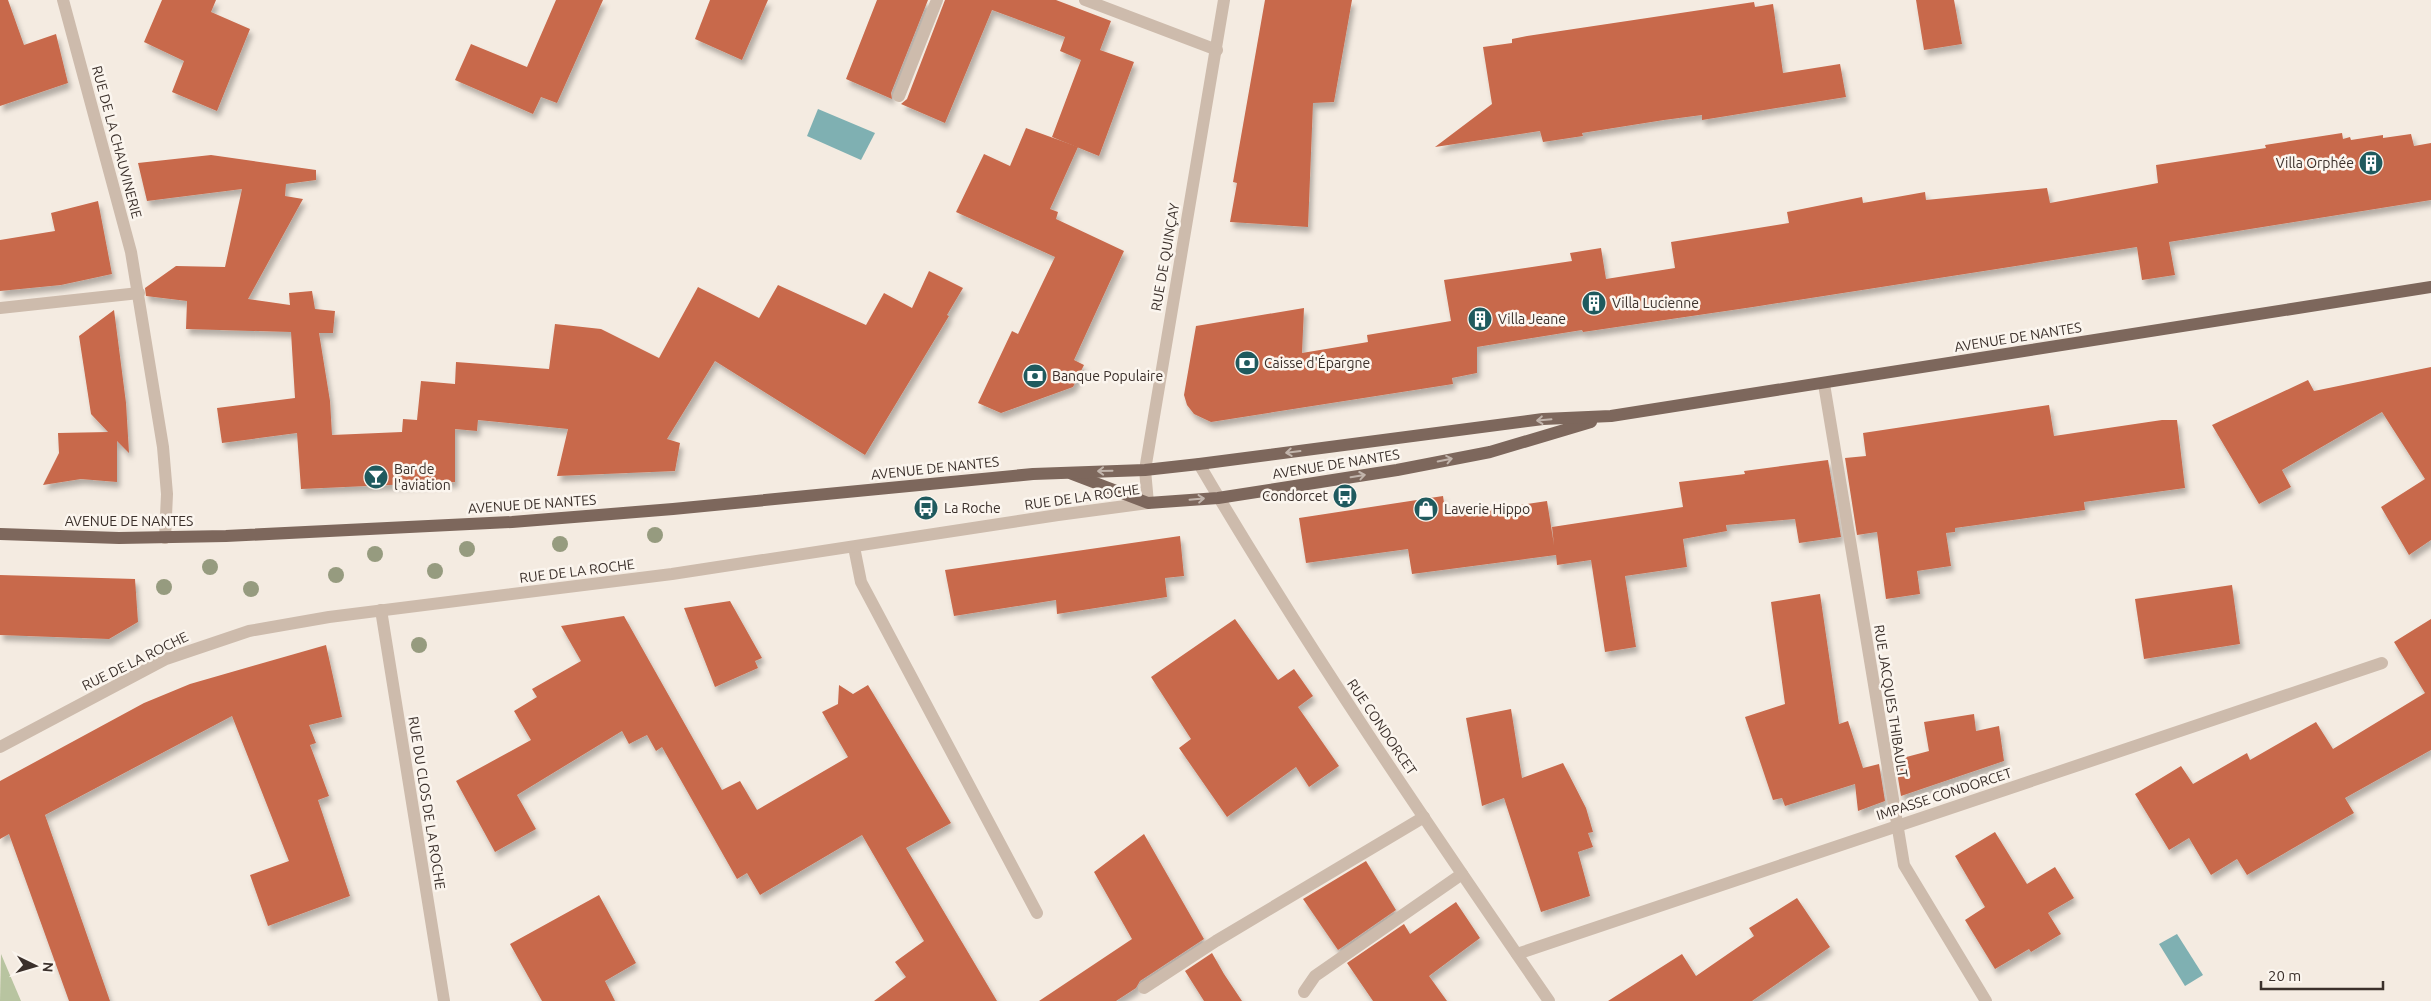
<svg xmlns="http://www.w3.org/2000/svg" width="2431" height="1001" viewBox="0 0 2431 1001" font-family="Ubuntu,sans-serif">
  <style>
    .green { fill: #b8c4a0 }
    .water { fill: #7fb0b2 }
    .building { fill: #c8694b; filter: url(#shadow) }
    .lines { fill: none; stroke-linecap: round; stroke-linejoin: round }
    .minor { stroke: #cdbbac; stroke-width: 12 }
    .major { stroke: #7d675c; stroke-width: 12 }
    .tree { fill: #969b7f }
    .oneway { stroke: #c2b5ac }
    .labels { text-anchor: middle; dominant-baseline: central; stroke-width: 5; stroke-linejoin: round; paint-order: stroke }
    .street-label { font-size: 14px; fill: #3b302b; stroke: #fbf5ee }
    .poi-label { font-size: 14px; fill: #3b302b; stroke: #fbf5ee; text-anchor: start }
  </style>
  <defs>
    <filter id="shadow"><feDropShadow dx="3" dy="5.5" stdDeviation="2.5" flood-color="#0004"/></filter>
  </defs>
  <rect width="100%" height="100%" fill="#f4ebe1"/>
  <path class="green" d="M1 954 21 1001H0Z"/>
  <g class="water">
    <path d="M818 109 875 133 861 160 807 136Z"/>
    <path d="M2177 934 2203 975 2185 986 2159 944Z"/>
  </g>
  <g class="building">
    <path d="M0 0H8L24 45 56 34 68 83 0 106Z"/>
    <path d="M162 0H216L211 12 250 29 217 111 172 92 184 61 144 42Z"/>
    <path d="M556 0H603L557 103 541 97 533 114 455 80 471 44 527 67Z"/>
    <path d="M710 0H768L742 60 695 39Z"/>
    <path d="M877 0H928L891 93 892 99 846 79Z"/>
    <path d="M945 0H1056L1111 21 1100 50 1134 62 1099 156 1052 137 1081 60 1060 51 1065 37 992 10 945 123 901 104 907 99Z"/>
    <path d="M1265 0H1352L1334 102 1313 103 1308 227 1230 222 1237 183 1233 182Z"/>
    <path d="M1916 0H1954L1962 44 1924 50Z"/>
    <path d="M1754 2 1755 7 1773 4 1783 73 1840 64 1846 97 1702 120V115L1664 120 1582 133 1583 136 1543 142 1540 131 1435 147 1492 104 1483 47 1512 43V39L1527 36Z"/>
    <path d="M1026 128 1078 147 1050 209 1058 212 1056 219 1124 251 1074 360 1084 365 1073 387 1001 413 978 403 1012 331 1018 334 1055 257 956 212 984 154 1010 166Z"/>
    <path d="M2342 133 2343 139 2350 137 2351 140 2383 135V138L2411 134 2414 146 2431 143V200L2169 242 2175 275 2142 280 2137 247 1753 307 1583 332 1582 330 1477 347V373L1452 378 1453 384 1211 422 1194 414 1187 405 1184 395 1196 326 1304 308 1302 353 1368 342 1367 335 1451 321 1444 280 1572 261 1570 253 1601 248 1606 279 1675 268 1671 242 1789 223 1787 212 1862 197 1863 203 1925 192 1926 200 2047 188 2050 203 2158 183 2156 165 2266 148 2265 145Z"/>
    <path d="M211 155 316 170V180L286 184 285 196 303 199 248 299 290 305 289 293 312 291 315 309 335 311 333 333H319L330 401 332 435 402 432 403 419 417 420 421 381 455 384 456 362 549 369 555 324 601 329 659 358 698 287 759 318 778 285 866 325 884 293 912 308 929 271 963 288 947 315 949 316 865 455 715 361 667 439 680 443 675 471 557 476 568 429 478 420 477 431 455 429V482L301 489 297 433 222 443 217 408 295 398 291 332 186 329 187 301 146 296 145 288 176 266 225 267 242 189 147 201 138 163Z"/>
    <path d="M98 201 112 274 61 285 0 291V240L55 231 51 213Z"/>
    <path d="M114 310 126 403 129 453 117 441V482L81 479 43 485 59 453 58 433 108 432 91 414 79 336Z"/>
    <path d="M2431 367V540L2409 555 2381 507 2425 479 2382 412 2282 470 2291 487 2259 504 2212 425 2308 380 2314 391Z"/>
    <path d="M2049 405 2054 436 2162 420H2177L2185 488 2084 502 2085 510 1955 528V532L1946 533 1951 566 1917 571 1920 594 1886 599 1877 532 1857 535 1845 458 1866 456 1863 433Z"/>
    <path d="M1828 460 1841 537 1799 543 1795 519 1726 525 1727 531 1683 539 1687 567 1625 576 1636 647 1605 652 1591 560 1557 565 1556 555 1412 574 1408 549 1306 563 1299 518 1443 496 1446 516 1547 501 1554 545 1552 527 1683 507 1679 482 1745 474 1744 471Z"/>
    <path d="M1180 536 1184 576 1165 578 1167 597 1057 614 1056 600 954 616 945 570Z"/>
    <path d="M0 575 135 579 138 622 109 639 0 635Z"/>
    <path d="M2232 585 2240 644 2144 659 2135 599Z"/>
    <path d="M1820 594 1839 724 1848 721 1863 768 1879 764 1885 801 1858 811 1855 784 1785 806 1782 798 1773 800 1745 717 1785 704 1771 602Z"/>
    <path d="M730 601 762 658 755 661 758 668 715 687 684 608Z"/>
    <path d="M624 616 722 790 740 781 757 810 848 757 822 712 838 704 839 685 853 694 868 685 951 823 906 848 997 1001H874L906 977 895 962 924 941 862 835 760 895 747 873 737 879 662 747 656 751 647 735 629 744 622 731 517 795 536 829 495 852 456 781 531 740 514 711 537 697 532 689 581 661 561 626Z"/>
    <path d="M1235 619 1278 680 1294 669 1313 696 1298 707 1339 766 1309 787 1296 767 1227 817 1179 748 1191 739 1151 677Z"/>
    <path d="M2431 619V750L2345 798 2354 813 2247 875 2237 859 2211 875 2189 838 2169 850 2135 794 2181 766 2193 784 2247 753 2250 760 2316 722 2333 749 2425 693 2394 642Z"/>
    <path d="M326 645 342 717 309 725 316 743 310 745 329 796 318 800 350 896 268 926 250 875 289 861 232 716 45 815 110 1001H69L9 834 0 839V781L144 703 190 684Z"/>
    <path d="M1511 709 1522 778 1563 763 1586 808 1593 832 1588 833 1593 847 1578 852 1590 896 1541 912 1504 798 1482 806 1466 718Z"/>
    <path d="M1974 714 1976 731 1999 726 2004 761 1901 796 1895 760 1929 751 1924 722Z"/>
    <path d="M1995 832 2027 884 2055 867 2074 898 2048 913 2061 934 2031 952 2029 949 1995 969 1965 920 1985 907 1955 856Z"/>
    <path d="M1144 834 1204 939 1140 981 1136 988 1116 1001H1039L1132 939 1094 872Z"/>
    <path d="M1366 861 1396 910 1338 950 1303 899Z"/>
    <path d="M599 895 636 963 605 981 615 1001H542L510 944Z"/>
    <path d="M1797 898 1830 947 1752 1001H1608L1682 954 1696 976 1754 936 1749 928Z"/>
    <path d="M1456 902 1480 938 1429 976 1447 1001H1373L1347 963 1404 924 1410 934Z"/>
    <path d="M1212 953 1224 974 1242 1001H1204L1185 971Z"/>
  </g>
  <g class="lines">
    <g class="minor">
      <path d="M63 0 131 252 163 447 167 494 165 538"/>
      <path d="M1085 0 1217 50"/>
      <path d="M899 96 937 0"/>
      <path d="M0 308 139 293"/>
      <path d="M1824 384 1904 865 1986 1001"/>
      <path d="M1199 464C1307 648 1428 825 1549 1001"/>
      <path d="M854 547 861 582 1037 913"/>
      <path d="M381 610 444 1001"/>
      <path d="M0 747 166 659 249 631 329 617 672 574 1058 515 1148 503 1145 470 1224 0"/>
      <path d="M1517 954 2382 663"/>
      <path d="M1144 988 1216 941 1424 817"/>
      <path d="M1304 992 1315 976 1462 874"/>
    </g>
    <g class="major">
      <path d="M1072 474 1148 503 1218 498 1397 470 1490 452 1591 422"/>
      <path d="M0 534 119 538 226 536 512 522 673 509 1033 474 1145 470 1199 464 1543 419 1611 416 2431 287"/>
    </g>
  </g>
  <g class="tree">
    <circle cx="655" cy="535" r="8"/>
    <circle cx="560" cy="544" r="8"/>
    <circle cx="467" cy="549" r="8"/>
    <circle cx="375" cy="554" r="8"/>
    <circle cx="210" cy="567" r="8"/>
    <circle cx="435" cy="571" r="8"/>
    <circle cx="336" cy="575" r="8"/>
    <circle cx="164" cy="587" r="8"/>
    <circle cx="251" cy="589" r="8"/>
    <circle cx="419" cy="645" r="8"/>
  </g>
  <defs><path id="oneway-shaft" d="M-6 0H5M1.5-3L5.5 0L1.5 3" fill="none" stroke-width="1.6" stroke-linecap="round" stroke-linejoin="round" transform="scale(1.25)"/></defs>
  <g class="oneway">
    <use href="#oneway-shaft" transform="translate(1544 420) rotate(175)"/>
    <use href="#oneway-shaft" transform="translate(1293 452) rotate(173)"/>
    <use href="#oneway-shaft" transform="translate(1445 460) rotate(-11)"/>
    <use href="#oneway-shaft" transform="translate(1105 471) rotate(179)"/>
    <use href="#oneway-shaft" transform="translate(1358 476) rotate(-9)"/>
    <use href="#oneway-shaft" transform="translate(1197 499) rotate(-5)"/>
  </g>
  <defs>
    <symbol id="building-disc" viewBox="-11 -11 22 22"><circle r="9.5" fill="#1f5a5e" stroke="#fbf5ee"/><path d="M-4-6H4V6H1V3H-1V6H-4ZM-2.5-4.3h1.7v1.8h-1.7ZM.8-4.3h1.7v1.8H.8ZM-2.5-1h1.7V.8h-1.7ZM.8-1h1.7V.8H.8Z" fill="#fff"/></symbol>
    <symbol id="bank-disc" viewBox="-11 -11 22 22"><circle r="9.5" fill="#1f5a5e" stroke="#fbf5ee"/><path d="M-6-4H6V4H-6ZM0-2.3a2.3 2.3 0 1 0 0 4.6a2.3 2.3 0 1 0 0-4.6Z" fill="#fff"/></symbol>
    <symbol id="bar-disc" viewBox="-11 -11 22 22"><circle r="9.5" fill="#1f5a5e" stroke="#fbf5ee"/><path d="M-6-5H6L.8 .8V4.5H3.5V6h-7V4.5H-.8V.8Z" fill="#fff"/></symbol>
    <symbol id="bus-disc" viewBox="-11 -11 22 22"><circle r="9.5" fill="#1f5a5e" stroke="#fbf5ee"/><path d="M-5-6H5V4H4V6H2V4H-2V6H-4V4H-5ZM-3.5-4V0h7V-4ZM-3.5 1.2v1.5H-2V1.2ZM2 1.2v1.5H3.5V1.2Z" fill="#fff"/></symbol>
    <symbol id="shop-disc" viewBox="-11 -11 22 22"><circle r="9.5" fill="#1f5a5e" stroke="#fbf5ee"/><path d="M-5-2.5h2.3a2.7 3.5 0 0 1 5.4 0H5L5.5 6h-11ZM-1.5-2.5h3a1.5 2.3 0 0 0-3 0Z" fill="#fff"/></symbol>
  </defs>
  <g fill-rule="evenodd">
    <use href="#building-disc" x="2357" y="149" width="28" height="28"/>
    <use href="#building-disc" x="1580" y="289" width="28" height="28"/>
    <use href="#building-disc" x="1466" y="305" width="28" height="28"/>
    <use href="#bank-disc" x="1233" y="349" width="28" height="28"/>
    <use href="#bank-disc" x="1021" y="362" width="28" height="28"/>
    <use href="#bar-disc" x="362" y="463" width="28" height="28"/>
    <use href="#bus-disc" x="1331" y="482" width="28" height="28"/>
    <use href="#bus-disc" x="912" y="494" width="28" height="28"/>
    <use href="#shop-disc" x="1412" y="495" width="28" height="28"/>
  </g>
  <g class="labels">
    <g class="street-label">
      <text transform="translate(117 142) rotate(75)">RUE DE LA CHAUVINERIE</text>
      <text transform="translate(1165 257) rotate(-80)">RUE DE QUINÇAY</text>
      <text transform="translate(2018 337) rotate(-9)">AVENUE DE NANTES</text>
      <text transform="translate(1336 464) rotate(-9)">AVENUE DE NANTES</text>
      <text transform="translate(935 468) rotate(-6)">AVENUE DE NANTES</text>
      <text transform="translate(1082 497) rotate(-8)">RUE DE LA ROCHE</text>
      <text transform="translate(532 504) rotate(-4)">AVENUE DE NANTES</text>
      <text x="129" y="521">AVENUE DE NANTES</text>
      <text transform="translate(577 571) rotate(-7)">RUE DE LA ROCHE</text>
      <text transform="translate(135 661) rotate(-26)">RUE DE LA ROCHE</text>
      <text transform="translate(1891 701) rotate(81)">RUE JACQUES THIBAULT</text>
      <text transform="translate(1382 727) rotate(56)">RUE CONDORCET</text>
      <text transform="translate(1944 794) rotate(-18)">IMPASSE CONDORCET</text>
      <text transform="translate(427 803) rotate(81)">RUE DU CLOS DE LA ROCHE</text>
    </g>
    <g class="poi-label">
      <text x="2354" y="163" text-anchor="end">Villa Orphée</text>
      <text x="1612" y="303">Villa Lucienne</text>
      <text x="1498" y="319">Villa Jeane</text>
      <text x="1264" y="363">Caisse d'Épargne</text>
      <text x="1052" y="376">Banque Populaire</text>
      <text x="394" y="469">Bar de<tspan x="394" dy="16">l'aviation</tspan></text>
      <text x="1328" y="496" text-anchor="end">Condorcet</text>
      <text x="944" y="508">La Roche</text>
      <text x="1444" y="509">Laverie Hippo</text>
    </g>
  </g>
  <g transform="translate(35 966) rotate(95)" stroke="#fbf5ee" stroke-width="4" paint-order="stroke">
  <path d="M0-4L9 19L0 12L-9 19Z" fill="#3b302b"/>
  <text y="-8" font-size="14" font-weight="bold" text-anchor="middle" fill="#3b302b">N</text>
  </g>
  <path d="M2261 981v8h122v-8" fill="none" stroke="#3b302b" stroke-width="2.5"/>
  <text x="2268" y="981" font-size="15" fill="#3b302b" stroke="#fbf5ee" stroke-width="4" paint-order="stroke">20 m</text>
</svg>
